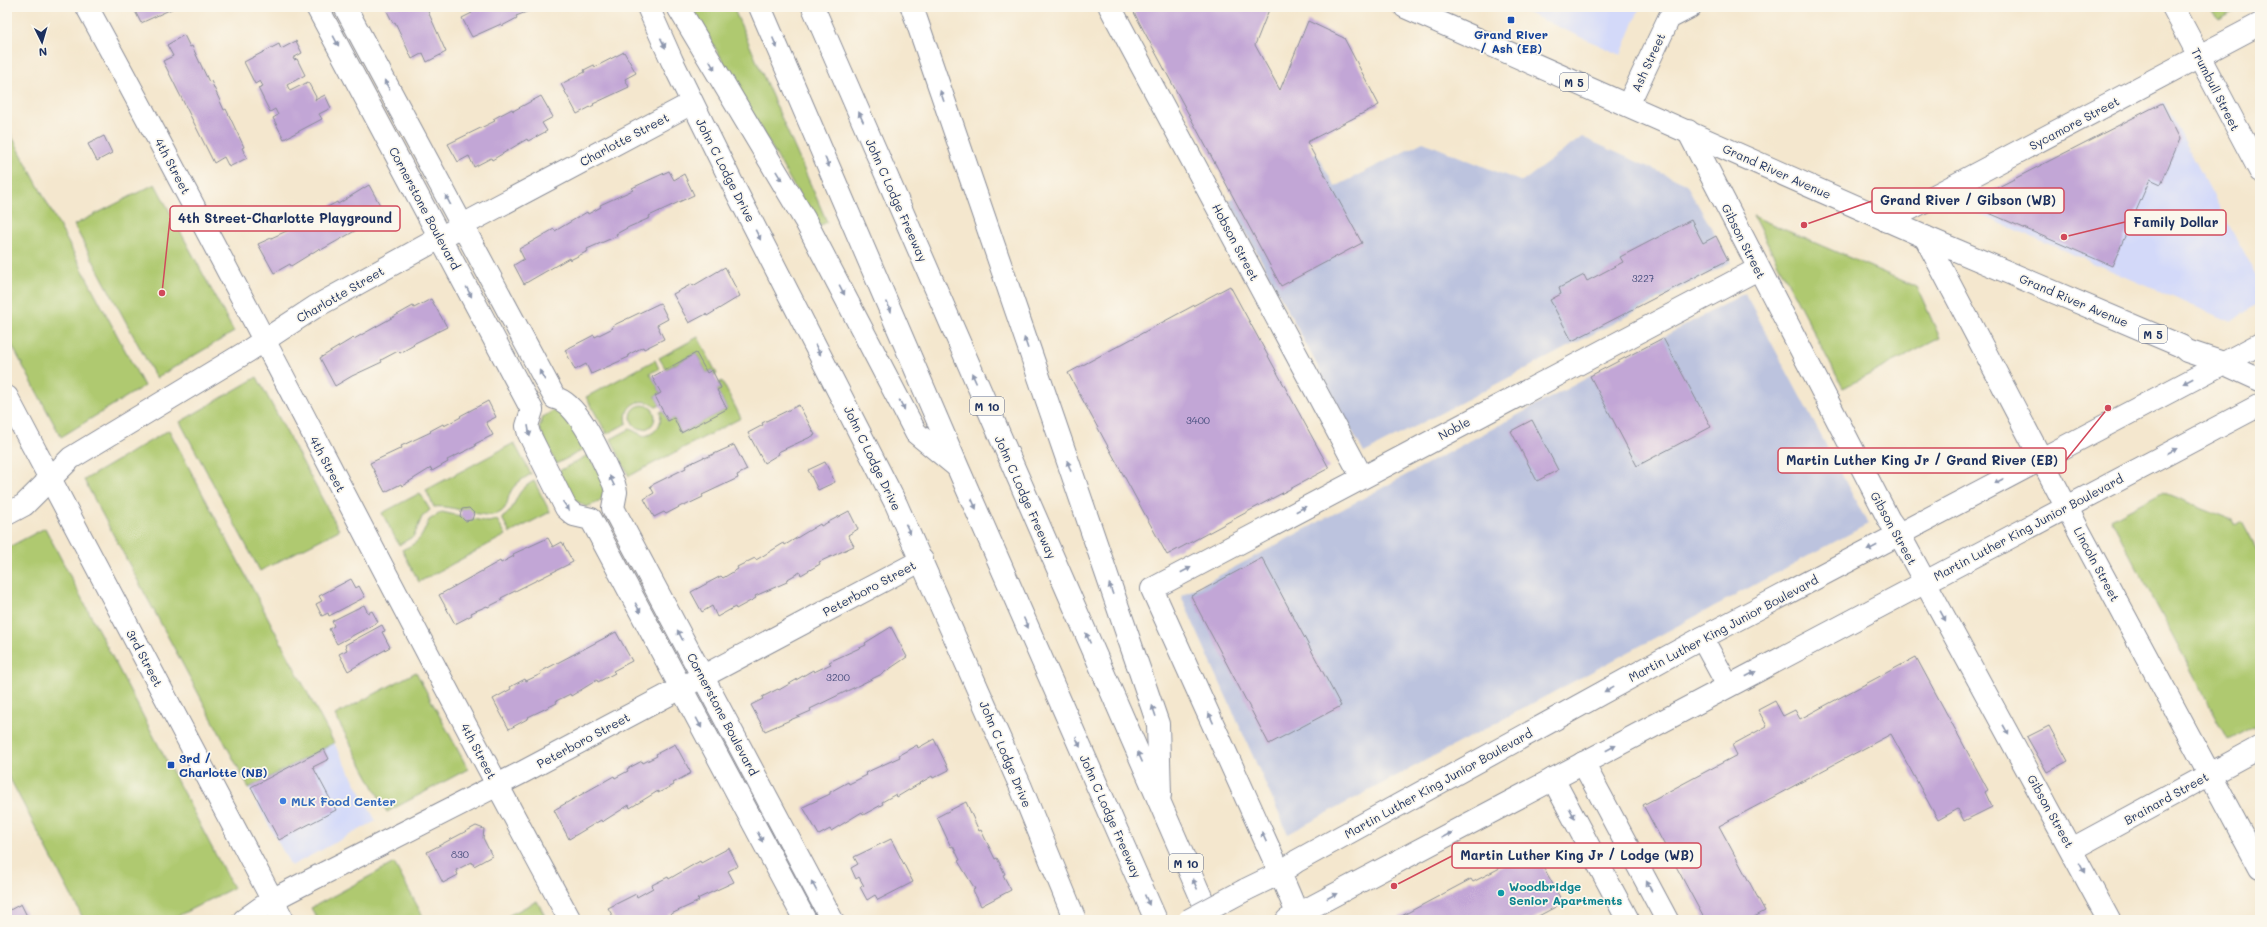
<svg xmlns="http://www.w3.org/2000/svg" width="2267" height="927" viewBox="0 0 2267 927" font-family="Mali,sans-serif">
  <style>
    .built { fill: #d3d9f9 }
    .industrial { fill: #bcc3de }
    .green { fill: #afc96f; stroke: #657c66 }
    .building { fill: #c2a6d6 }
    .lines { fill: none; stroke-linecap: round; stroke-linejoin: round }
    .minor-casing { stroke: #888b96; stroke-width: 24 }
    .major-casing { stroke: #888b96; stroke-width: 24 }
    .highway-casing { stroke: #888b96; stroke-width: 24 }
    .minor { stroke: #fff; stroke-width: 22 }
    .major { stroke: #fff; stroke-width: 22 }
    .highway { stroke: #fff; stroke-width: 22 }
    .major-bridge-casing { stroke: #888b96; stroke-width: 24; stroke-linecap: butt }
    .major-bridge { stroke: #fff; stroke-width: 22 }
    .oneway { fill: #8d97ae }
    .transit-dot { fill: #1a4fb4; stroke: #fbf7ec; stroke-width: 1.5 }
    .shop-dot { fill: #3f7fe0; stroke: #fbf7ec; stroke-width: 1.5 }
    .culture-dot { fill: #0f9aa8; stroke: #fbf7ec; stroke-width: 1.5 }
    .labels { text-anchor: middle; dominant-baseline: central; stroke-width: 3.5; stroke-linejoin: round; paint-order: stroke }
    .number-label { font-size: 10px; fill: #454d7c }
    .shield { fill: #fbf7ec; stroke: #5e6b89; stroke-width: 1 }
    .shield-label { font-size: 11px; font-weight: bold; fill: #1b2f5e }
    .transit-label { font-size: 12px; font-weight: bold; fill: #164399; stroke: #fbf7ec }
    .street-label { font-size: 12px; fill: #1b2f5e; stroke: #fbf7ec }
    .shop-label { font-size: 12px; font-weight: bold; fill: #366cbe; stroke: #fbf7ec; text-anchor: start }
    .culture-label { font-size: 12px; font-weight: bold; fill: #0d838f; stroke: #fbf7ec; text-anchor: start }
    .leader { fill: none; stroke: #d1495b; stroke-width: 1.5 }
    .callout-dot { fill: #d1495b; stroke: #fbf7ec; stroke-width: 1.5 }
    .callout { fill: #fbf7ec; stroke: #d1495b; stroke-width: 1.5 }
    .callout-label { font-size: 13px; text-anchor: middle; font-weight: bold; fill: #1b2f5e }
  </style>
  <rect width="100%" height="100%" fill="#fbf7ec"/>
  <filter id="ink" filterUnits="userSpaceOnUse"><feTurbulence type="fractalNoise" baseFrequency=".025" numOctaves="2"/><feDisplacementMap in="SourceGraphic" scale="8" xChannelSelector="R" yChannelSelector="G"/><feConvolveMatrix kernelMatrix="1 2 1 2 8 2 1 2 1" color-interpolation-filters="sRGB"/></filter>
  <filter id="wash" filterUnits="userSpaceOnUse"><feTurbulence type="fractalNoise" baseFrequency=".012" numOctaves="4" result="noise"/><feDisplacementMap in="SourceGraphic" scale="16" xChannelSelector="R" yChannelSelector="G"/><feGaussianBlur stdDeviation="0.9" result="paint"/><feColorMatrix in="noise" values="0 0 0 0 0 0 0 0 0 0 0 0 0 0 0 0 0 1.4 0 .05"/><feComposite in="paint" operator="in"/></filter>
  <g filter="url(#wash)">
    <rect width="100%" height="100%" fill="#f4e7ce"/>
    <g class="built">
      <path d="M1514 7H1640L1621 55Z"/>
      <path d="M2164 102 2260 284V302L2231 322 1974 212 1979 200Z"/>
      <path d="M334 743 376 821 291 866 249 788Z"/>
    </g>
    <g class="industrial">
      <path d="M1582 137 1686 184 1731 262 1364 453 1229 200 1316 153 1335 187 1423 142 1522 182Z"/>
      <path d="M1745 293 1868 524 1288 834 1181 596Z"/>
    </g>
    <g class="green">
      <path d="M692 7H733L827 222 817 227Z"/>
      <path d="M2210 7H2242L2218 20Z"/>
      <path d="M7 127 144 386 61 437 7 336Z"/>
      <path d="M155 184 234 332 156 378 74 225Z"/>
      <path d="M1753 216 1917 287 1940 338 1843 388Z"/>
      <path d="M698 337 717 374 714 375 712 370 707 373 696 353 666 369 659 358Z"/>
      <path d="M655 360 659 369 650 373 661 393 655 396 660 405 657 407C643 395 622 404 627 423L607 434 586 397Z"/>
      <path d="M257 377 339 530 260 571 180 422Z"/>
      <path d="M722 381 741 418 629 476 611 439 630 429 644 436C656 434 663 424 660 412L663 411 668 421 674 418 681 433 727 409 717 390 721 388 719 383Z"/>
      <circle cx="643" cy="417" r="12"/>
      <path d="M554 410C571 411 578 436 585 449L556 464 539 428 543 417Z"/>
      <path d="M169 430 334 743 249 788 84 480Z"/>
      <path d="M514 443 531 474C523 479 514 484 510 493 507 500 508 507 501 512 487 522 453 504 434 507L426 490Z"/>
      <path d="M588 455C596 469 612 488 599 502L586 507 575 500 559 471Z"/>
      <path d="M534 481 550 512 510 533 502 518C520 506 511 493 534 481Z"/>
      <path d="M2162 492 2232 520 2235 526 2242 522 2260 556V723L2228 740 2111 519Z"/>
      <path d="M420 493 430 510 422 517 414 536 399 545 382 513Z"/>
      <path d="M442 512 488 522 497 520 506 535 419 582 402 550C421 541 421 538 429 520Z"/>
      <path d="M45 528 233 888 170 920H84L7 773V548Z"/>
      <path d="M416 672 468 769 387 812 335 715Z"/>
      <path d="M394 863 425 920H318L311 908Z"/>
      <path d="M537 901 547 920H500Z"/>
    </g>
    <g id="blocks">
      <g class="building">
        <path d="M133 7H176L141 23Z"/>
        <path d="M385 7H426L446 52 427 62 423 53 412 59 395 22 393 23Z"/>
        <path d="M469 7H539L516 16 517 18 502 26 501 24 472 37 462 18 472 13Z"/>
        <path d="M1131 7H1270L1255 45 1280 90 1308 21 1344 38 1379 105 1307 142 1362 243 1281 286Z"/>
        <path d="M184 35 190 47 192 46 209 82 211 81 224 110 226 109 244 147 242 148 247 158 229 167 224 157 214 163 163 61 173 56 167 45Z"/>
        <path d="M296 41 302 53 293 58 294 60 297 59 305 75 287 85 290 91 308 82 316 97 315 100 325 95 331 108 319 114 322 119 284 139 273 118 278 115 275 109 270 112 258 88 263 86 260 81 255 84 244 62 279 44 281 49Z"/>
        <path d="M624 52 636 73 625 79 629 87 593 104 594 105 577 114 561 84 585 72 584 70 594 65 595 67Z"/>
        <path d="M541 96 553 117 542 123 547 131 528 141 527 139 492 160 491 158 474 167 469 156 458 162 448 144 495 121 493 119 512 109 513 111Z"/>
        <path d="M2162 103 2180 139 2161 184 2150 179 2112 266 1982 210 1981 196Z"/>
        <path d="M104 136 112 153 97 161 88 144Z"/>
        <path d="M669 171 674 180 684 174 694 195 649 216 650 218 629 227 616 234 617 236 587 249 588 251 570 260 569 258 524 284 514 265 524 259 519 249 554 229 555 231 587 212 588 214 601 207 600 205 633 190 632 188Z"/>
        <path d="M369 185 385 214 321 250 320 248 291 266 290 264 274 273 258 244 291 229 290 227 305 219 307 221 323 213 322 210 337 202 338 204Z"/>
        <path d="M1691 220 1703 243 1716 236 1728 260 1572 341 1550 300 1561 294 1559 288 1584 275 1587 281 1623 262 1620 257Z"/>
        <path d="M725 267 740 296 707 316 706 314 689 323 673 294 692 284 693 286Z"/>
        <path d="M1230 286 1329 468 1167 555 1068 373Z"/>
        <path d="M431 299 447 327 413 344 414 345 400 353 398 351 381 360 382 362 352 376 335 386 320 358 353 338 354 339 413 306 414 308Z"/>
        <path d="M660 303 668 319 657 325 664 339 644 349 643 347 628 355 629 357 591 374 586 364 575 370 565 350 594 335 595 337 613 328 612 326Z"/>
        <path d="M1663 338 1711 427 1637 466 1590 376Z"/>
        <path d="M696 353 707 373 712 370 721 388 717 390 727 409 681 433 674 418 668 421 655 396 661 393 652 377Z"/>
        <path d="M488 401 496 417 486 422 493 435 475 444 476 446 447 460 448 462 432 471 431 468 402 486 401 484 385 492 370 463 402 448 401 446 431 432 430 431 443 424 444 426 461 417 460 416Z"/>
        <path d="M799 405 815 435 778 452 779 454 764 463 748 433 763 425 762 423Z"/>
        <path d="M1532 420 1558 470 1537 481 1511 431Z"/>
        <path d="M734 445 747 470 737 475 738 478 702 495 703 497 684 506 683 505 666 514 664 512 654 517 644 499 654 493 650 486 686 468 685 466 704 457 705 458Z"/>
        <path d="M825 462 835 482 818 490 808 470Z"/>
        <path d="M469 508 474 513 472 520 465 521 460 516 462 509Z"/>
        <path d="M849 511 858 529 848 535 854 546 819 562 820 564 801 575 800 572 786 580 787 582 755 596 756 598 736 609 735 607 717 617 712 606 702 612 691 592 721 576 723 578 738 569 737 567 755 558 756 560 784 543 785 545 820 524 821 526Z"/>
        <path d="M548 538 553 547 562 542 573 562 501 598 502 600 488 607 487 606 471 613 472 615 455 624 439 595 500 561 501 563 514 556 513 554Z"/>
        <path d="M1262 558 1341 706 1269 744 1191 596Z"/>
        <path d="M351 579 356 588 359 586 365 597 329 616 328 613 322 616 316 604 322 601 319 596Z"/>
        <path d="M364 605 368 613 372 611 378 622 337 644 329 629 334 626 332 621Z"/>
        <path d="M382 625 385 631 382 632 390 647 348 671 339 654 347 650 345 645Z"/>
        <path d="M891 627 907 657 882 674 810 709 811 711 765 731 751 705 763 699 762 697 778 689 779 690 813 670 814 672 831 664 829 662 866 645 865 643Z"/>
        <path d="M616 632 632 661 613 671 615 673 598 682 597 680 571 696 570 694 556 701 557 703 528 717 529 718 509 729 493 699 511 689 510 687 525 679 526 681 541 674 540 672Z"/>
        <path d="M1916 657 1988 790 1985 792 1992 807 1964 821 1958 809 1938 820 1891 734 1719 826 1765 911 1749 920H1705L1643 805 1737 755 1732 745 1767 726 1758 710 1775 701 1783 716 1795 710 1800 719Z"/>
        <path d="M2049 726 2068 761 2047 772 2027 737Z"/>
        <path d="M934 739 949 770 933 778 932 776 897 797 896 794 882 802 883 804 863 815 862 812 831 831 830 829 819 835 803 807 830 794V792L848 782 849 784 867 775 865 773 900 757 899 755 917 745 918 748Z"/>
        <path d="M675 744 691 773 673 783 674 785 658 793V791L630 808 629 805 602 822 601 820 569 839 554 810 614 776 615 778 628 771 627 769 642 761 643 763 657 756 656 754Z"/>
        <path d="M324 749 329 759 313 767 336 810 279 840 251 787Z"/>
        <path d="M966 802 979 831 981 830 995 859 997 858 1005 874 1003 875 1011 890 981 906 973 890 975 889 958 861 960 860 953 846 951 847 937 817Z"/>
        <path d="M476 826 484 829 483 838 492 856 474 866 472 862 456 870 458 875 443 883 427 852Z"/>
        <path d="M891 839 913 882 878 900 875 895 867 900 860 887 864 886 859 877 856 879 851 868 858 864 854 857Z"/>
        <path d="M729 848 738 866 728 871 734 882 697 899 699 901 669 915 670 917 664 920H615L608 908 636 894 637 897 653 888 652 885 668 877 669 879 700 861 701 863Z"/>
        <path d="M1537 855 1563 903 1531 920H1394L1471 879 1473 882 1523 856 1526 861Z"/>
        <path d="M21 904 29 920H7V905L10 910Z"/>
      </g>
    </g>
  </g>
  <g filter="url(#ink)">
    <use href="#blocks" fill-opacity="0" stroke="#888b96" stroke-width="1"/>
    <g class="lines">
      <defs>
        <g id="minor">
          <path d="M87 7C252 309 405 618 570 920"/>
          <path d="M317 7 532 410 527 426 529 434 566 508 574 515 591 519 805 920"/>
          <path d="M345 7 555 398C580 403 603 462 614 484L616 492 613 508 832 920"/>
          <path d="M1110 7 1362 477"/>
          <path d="M2173 7 2260 171"/>
          <path d="M1628 105 1669 18 1690 7"/>
          <path d="M1688 131 1889 520 1899 534 2109 920"/>
          <path d="M1887 221 2260 24"/>
          <path d="M1925 237 2078 529 2260 868"/>
          <path d="M7 397 283 920"/>
          <path d="M7 514 24 505 71 458 248 351 315 307 476 218 692 103"/>
          <path d="M1583 763 1667 920"/>
          <path d="M1553 779 1628 920"/>
          <path d="M2072 849 2260 747"/>
          <path d="M1280 873 1152 589 1758 269"/>
          <path d="M244 920 272 900 297 887 523 772 922 560"/>
        </g>
        <g id="major">
          <path d="M648 7 672 61 731 181 896 504 1020 785 1075 920"/>
          <path d="M1405 7 1925 237 2181 346 2187 351 2223 363 2260 380"/>
          <path d="M1702 638 1728 686"/>
          <path d="M1280 873 1300 920"/>
          <path d="M1245 890 1280 873 1297 861 1702 638 2260 344"/>
          <path d="M1287 920 2260 405"/>
        </g>
        <g id="highway">
          <path d="M678 7 805 220 916 433 955 465"/>
          <path d="M760 7 958 468 1156 920"/>
          <path d="M813 7 1211 920"/>
          <path d="M912 7 1158 724 1160 795"/>
        </g>
      </defs>
      <use href="#minor" class="minor-casing"/>
      <use href="#major" class="major-casing"/>
      <use href="#highway" class="highway-casing"/>
      <use href="#minor" class="minor"/>
      <use href="#major" class="major"/>
      <use href="#highway" class="highway"/>
      <defs>
        <path id="major-bridge" d="M1189 920 1245 890"/>
      </defs>
      <use href="#major-bridge" class="major-bridge-casing"/>
      <use href="#major-bridge" class="major-bridge"/>
    </g>
    <defs><path id="oneway-solid" d="M-6-.8H1V-3.2L6.5 0L1 3.2V.8H-6Z"/></defs>
    <g class="oneway">
      <use href="#oneway-solid" transform="translate(336 41) rotate(62)"/>
      <use href="#oneway-solid" transform="translate(663 43) rotate(65)"/>
      <use href="#oneway-solid" transform="translate(775 43) rotate(67)"/>
      <use href="#oneway-solid" transform="translate(712 65) rotate(59)"/>
      <use href="#oneway-solid" transform="translate(387 85) rotate(-118)"/>
      <use href="#oneway-solid" transform="translate(942 96) rotate(-109)"/>
      <use href="#oneway-solid" transform="translate(861 117) rotate(-114)"/>
      <use href="#oneway-solid" transform="translate(827 162) rotate(67)"/>
      <use href="#oneway-solid" transform="translate(779 176) rotate(59)"/>
      <use href="#oneway-solid" transform="translate(448 200) rotate(-118)"/>
      <use href="#oneway-solid" transform="translate(758 235) rotate(63)"/>
      <use href="#oneway-solid" transform="translate(842 290) rotate(62)"/>
      <use href="#oneway-solid" transform="translate(469 292) rotate(62)"/>
      <use href="#oneway-solid" transform="translate(889 307) rotate(67)"/>
      <use href="#oneway-solid" transform="translate(1026 343) rotate(-109)"/>
      <use href="#oneway-solid" transform="translate(818 350) rotate(62)"/>
      <use href="#oneway-solid" transform="translate(542 375) rotate(-119)"/>
      <use href="#oneway-solid" transform="translate(974 378) rotate(-114)"/>
      <use href="#oneway-solid" transform="translate(2188 381) rotate(152)"/>
      <use href="#oneway-solid" transform="translate(902 405) rotate(62)"/>
      <use href="#oneway-solid" transform="translate(529 431) rotate(80)"/>
      <use href="#oneway-solid" transform="translate(2172 451) rotate(-28)"/>
      <use href="#oneway-solid" transform="translate(1069 466) rotate(-109)"/>
      <use href="#oneway-solid" transform="translate(612 481) rotate(-115)"/>
      <use href="#oneway-solid" transform="translate(1999 481) rotate(152)"/>
      <use href="#oneway-solid" transform="translate(974 504) rotate(66)"/>
      <use href="#oneway-solid" transform="translate(566 506) rotate(54)"/>
      <use href="#oneway-solid" transform="translate(1301 509) rotate(-28)"/>
      <use href="#oneway-solid" transform="translate(908 529) rotate(65)"/>
      <use href="#oneway-solid" transform="translate(1872 548) rotate(152)"/>
      <use href="#oneway-solid" transform="translate(1186 570) rotate(-28)"/>
      <use href="#oneway-solid" transform="translate(1111 589) rotate(-109)"/>
      <use href="#oneway-solid" transform="translate(638 608) rotate(62)"/>
      <use href="#oneway-solid" transform="translate(1943 616) rotate(61)"/>
      <use href="#oneway-solid" transform="translate(1026 623) rotate(66)"/>
      <use href="#oneway-solid" transform="translate(680 635) rotate(-118)"/>
      <use href="#oneway-solid" transform="translate(1088 638) rotate(-114)"/>
      <use href="#oneway-solid" transform="translate(1751 674) rotate(-28)"/>
      <use href="#oneway-solid" transform="translate(1609 689) rotate(151)"/>
      <use href="#oneway-solid" transform="translate(1154 711) rotate(-109)"/>
      <use href="#oneway-solid" transform="translate(1211 718) rotate(-114)"/>
      <use href="#oneway-solid" transform="translate(699 723) rotate(62)"/>
      <use href="#oneway-solid" transform="translate(2006 730) rotate(61)"/>
      <use href="#oneway-solid" transform="translate(1078 742) rotate(66)"/>
      <use href="#oneway-solid" transform="translate(1611 748) rotate(-28)"/>
      <use href="#oneway-solid" transform="translate(1140 757) rotate(-114)"/>
      <use href="#oneway-solid" transform="translate(1572 813) rotate(62)"/>
      <use href="#oneway-solid" transform="translate(1447 835) rotate(-28)"/>
      <use href="#oneway-solid" transform="translate(760 837) rotate(62)"/>
      <use href="#oneway-solid" transform="translate(1264 837) rotate(-114)"/>
      <use href="#oneway-solid" transform="translate(2082 868) rotate(62)"/>
      <use href="#oneway-solid" transform="translate(1195 884) rotate(-114)"/>
      <use href="#oneway-solid" transform="translate(814 886) rotate(-118)"/>
      <use href="#oneway-solid" transform="translate(1649 886) rotate(-118)"/>
      <use href="#oneway-solid" transform="translate(1332 896) rotate(-28)"/>
      <use href="#oneway-solid" transform="translate(1147 900) rotate(66)"/>
    </g>
  </g>
  <g class="transit-dot">
    <rect x="1507" y="16" width="8" height="8" rx="2"/>
    <rect x="167" y="761" width="8" height="8" rx="2"/>
  </g>
  <circle class="shop-dot" cx="283" cy="801" r="4"/>
  <circle class="culture-dot" cx="1501" cy="893" r="4"/>
  <g class="labels">
    <g class="number-label">
      <text x="1643" y="278">3227</text>
      <text x="1198" y="420">3400</text>
      <text x="838" y="677">3200</text>
      <text x="460" y="854">830</text>
    </g>
    <g class="shield">
      <rect x="1560" y="73" width="28" height="18" rx="3"/>
      <rect x="2139" y="325" width="28" height="18" rx="3"/>
      <rect x="970" y="397" width="34" height="18" rx="3"/>
      <rect x="1169" y="854" width="34" height="18" rx="3"/>
    </g>
    <g class="shield-label">
      <text x="1574" y="82">M 5</text>
      <text x="2153" y="334">M 5</text>
      <text x="987" y="406">M 10</text>
      <text x="1186" y="863">M 10</text>
    </g>
    <g class="transit-label">
      <text x="1511" y="34">Grand River<tspan x="1511" dy="14">/ Ash (EB)</tspan></text>
      <text x="179" y="758" text-anchor="start">3rd /<tspan x="179" dy="14">Charlotte (NB)</tspan></text>
    </g>
    <g class="street-label">
      <text transform="translate(1648 62) rotate(-65)">Ash Street</text>
      <text transform="translate(2216 89) rotate(63)">Trumbull Street</text>
      <text transform="translate(2074 123) rotate(-28)">Sycamore Street</text>
      <text transform="translate(624 139) rotate(-28)">Charlotte Street</text>
      <text transform="translate(173 166) rotate(62)">4th Street</text>
      <text transform="translate(726 170) rotate(63)">John C Lodge Drive</text>
      <text transform="translate(1777 171) rotate(24)">Grand River Avenue</text>
      <text transform="translate(897 200) rotate(66)">John C Lodge Freeway</text>
      <text transform="translate(425 208) rotate(62)">Cornerstone Boulevard</text>
      <text transform="translate(1744 241) rotate(63)">Gibson Street</text>
      <text transform="translate(1236 242) rotate(62)">Hobson Street</text>
      <text transform="translate(340 294) rotate(-30)">Charlotte Street</text>
      <text transform="translate(2074 300) rotate(23)">Grand River Avenue</text>
      <text transform="translate(1454 428) rotate(-28)">Noble</text>
      <text transform="translate(873 458) rotate(64)">John C Lodge Drive</text>
      <text transform="translate(328 464) rotate(62)">4th Street</text>
      <text transform="translate(1026 497) rotate(66)">John C Lodge Freeway</text>
      <text transform="translate(2028 527) rotate(-28)">Martin Luther King Junior Boulevard</text>
      <text transform="translate(1894 528) rotate(61)">Gibson Street</text>
      <text transform="translate(2097 564) rotate(62)">Lincoln Street</text>
      <text transform="translate(869 588) rotate(-28)">Peterboro Street</text>
      <text transform="translate(1723 628) rotate(-28)">Martin Luther King Junior Boulevard</text>
      <text transform="translate(145 658) rotate(62)">3rd Street</text>
      <text transform="translate(723 714) rotate(62)">Cornerstone Boulevard</text>
      <text transform="translate(583 740) rotate(-28)">Peterboro Street</text>
      <text transform="translate(479 751) rotate(62)">4th Street</text>
      <text transform="translate(1006 754) rotate(67)">John C Lodge Drive</text>
      <text transform="translate(1438 783) rotate(-29)">Martin Luther King Junior Boulevard</text>
      <text transform="translate(2166 798) rotate(-29)">Brainard Street</text>
      <text transform="translate(2051 811) rotate(61)">Gibson Street</text>
      <text transform="translate(1111 816) rotate(66)">John C Lodge Freeway</text>
    </g>
    <g class="shop-label">
      <text x="291" y="801">MLK Food Center</text>
    </g>
    <g class="culture-label">
      <text x="1509" y="886">Woodbridge<tspan x="1509" dy="14">Senior Apartments</tspan></text>
    </g>
  </g>
  <path class="leader" d="M1804 225L1872 201M162 293L170 218M2064 237L2125 222M2108 408L2066 460M1394 886L1452 856"/>
  <g class="callout-dot">
    <circle cx="1804" cy="225" r="4"/>
    <circle cx="162" cy="293" r="4"/>
    <circle cx="2064" cy="237" r="4"/>
    <circle cx="2108" cy="408" r="4"/>
    <circle cx="1394" cy="886" r="4"/>
  </g>
  <g class="callout">
    <rect x="1872" y="188" width="192" height="25" rx="4"/>
    <rect x="170" y="206" width="230" height="25" rx="4"/>
    <rect x="2125" y="210" width="101" height="25" rx="4"/>
    <rect x="1778" y="448" width="288" height="25" rx="4"/>
    <rect x="1452" y="843" width="249" height="25" rx="4"/>
  </g>
  <g class="callout-label">
    <text x="1968" y="205">Grand River / Gibson (WB)</text>
    <text x="285" y="223">4th Street-Charlotte Playground</text>
    <text x="2176" y="227">Family Dollar</text>
    <text x="1922" y="465">Martin Luther King Jr / Grand River (EB)</text>
    <text x="1577" y="860">Martin Luther King Jr / Lodge (WB)</text>
  </g>
  <rect width="2267" height="927" fill="none" stroke="#fbf7ec" stroke-width="24"/>
  <g transform="translate(42 42) rotate(175)" stroke="#fbf7ec" stroke-width="3" paint-order="stroke">
  <path d="M0-3L7 15L0 10L-7 15Z" fill="#1b2f5e"/>
  <text y="-6" font-size="11" font-weight="bold" text-anchor="middle" fill="#1b2f5e">N</text>
  </g>
</svg>
